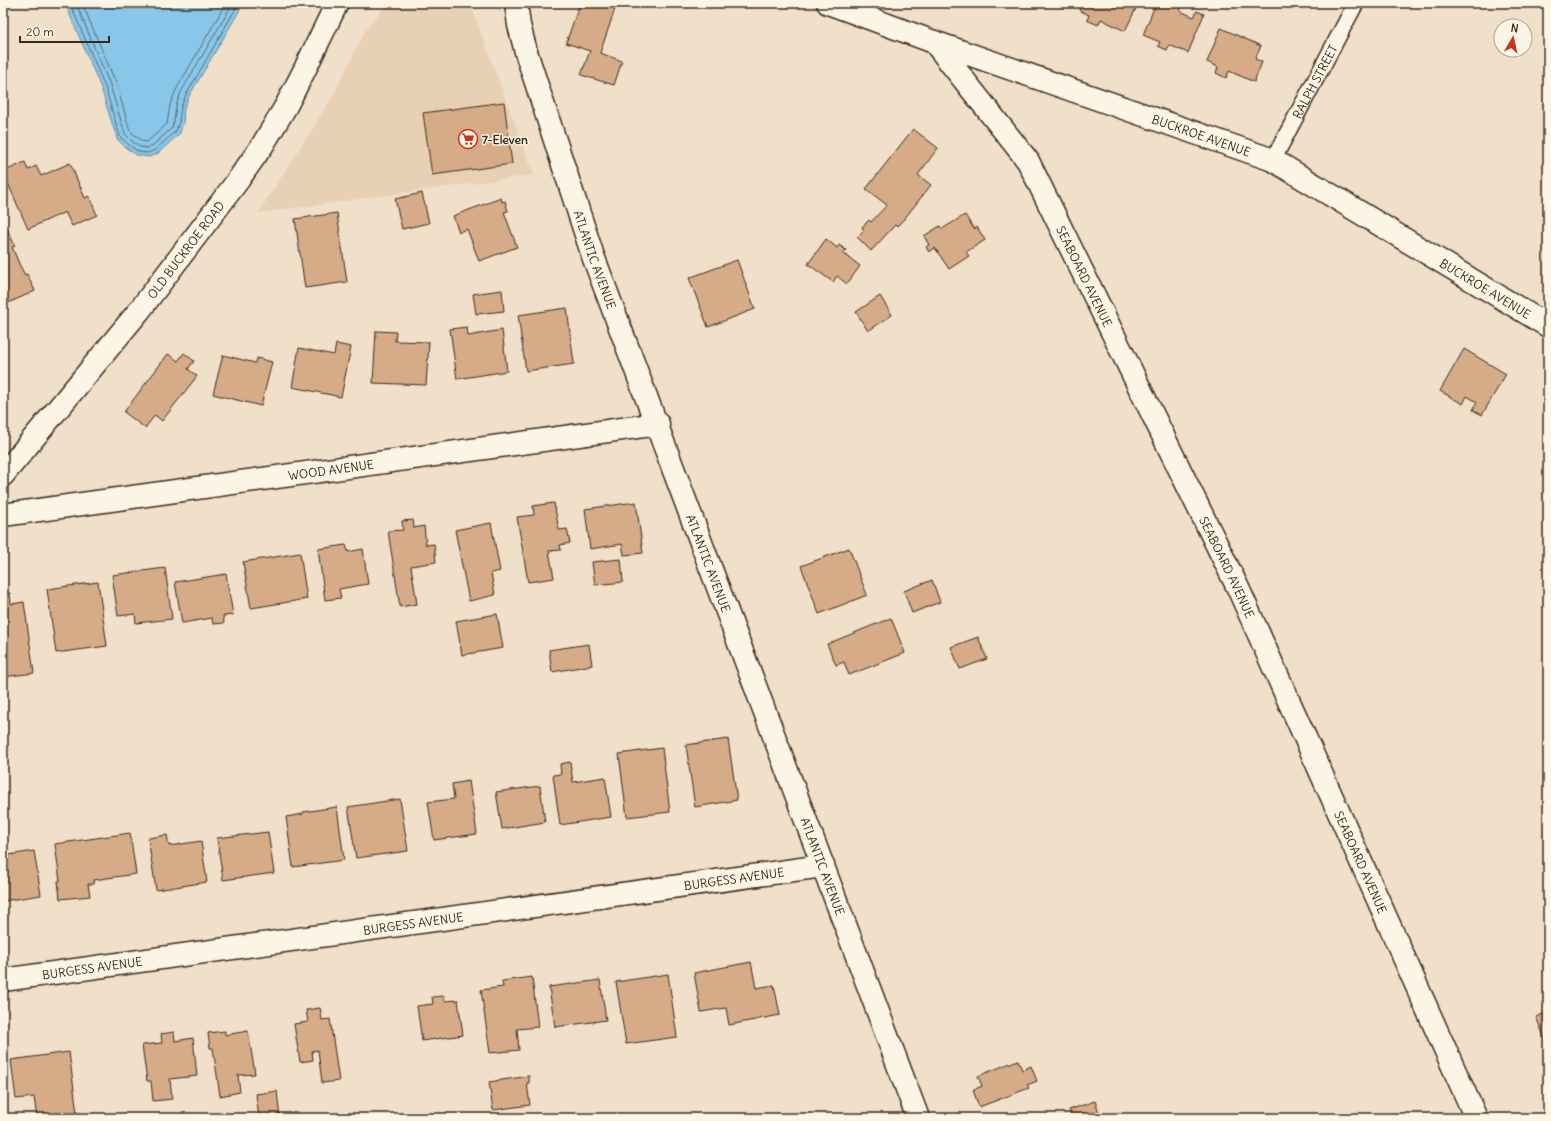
<svg xmlns="http://www.w3.org/2000/svg" width="1551" height="1121" viewBox="0 0 1551 1121" font-family="Delius,sans-serif">
  <style>
    .built { fill: #e8d0b5 }
    .water { fill: #88c7e9; stroke: #698898 }
    .lines { fill: none; stroke-linecap: round; stroke-linejoin: round }
    .shore { stroke: #5a696f; stroke-width: 1 }
    .building { fill: #d5ac87; stroke: #3b2a1e }
    .lane-casing { stroke: #3b2a1e; stroke-width: 18 }
    .street-casing { stroke: #3b2a1e; stroke-width: 25 }
    .secondary-casing { stroke: #3b2a1e; stroke-width: 25 }
    .lane { stroke: #fcf5e5; stroke-width: 15 }
    .street { stroke: #fcf5e5; stroke-width: 22 }
    .secondary { stroke: #fcf5e5; stroke-width: 22 }
    .labels { text-anchor: middle; dominant-baseline: central; stroke-width: 3; stroke-linejoin: round; paint-order: stroke }
    .street-label { font-size: 12px; fill: #3b2a1e; stroke: #fcf5e5 }
    .poi-label { font-size: 12px; font-weight: bold; fill: #3b2a1e; stroke: #fcf5e5; text-anchor: start }
  </style>
  <rect width="100%" height="100%" fill="#f0dfc9"/>
  <filter id="ink" filterUnits="userSpaceOnUse"><feTurbulence type="fractalNoise" baseFrequency=".025" numOctaves="2"/><feDisplacementMap in="SourceGraphic" scale="8" xChannelSelector="R" yChannelSelector="G"/><feConvolveMatrix kernelMatrix="1 2 1 2 8 2 1 2 1" color-interpolation-filters="sRGB"/></filter>
  <g filter="url(#ink)">
    <path class="built" d="M387 3H470L534 175 258 213 332 98 364 33Z"/>
    <path class="water" d="M65 3H244L189 96 184 108 183 123 180 133 157 154 149 157 137 155 126 148 117 139 101 88Z"/>
    <g class="lines">
      <g class="shore">
        <path d="M70 3 105 87 120 137 129 145 139 152 148 153 155 150 176 131 179 122 181 107 186 95 239 3"/>
        <path d="M76 3 110 85 125 134 132 141 140 147 148 148 152 146 172 128 174 121 176 106 181 92 233 3"/>
        <path d="M82 3 116 83 130 131 142 141 147 142 167 124 170 105 176 90 226 3"/>
      </g>
    </g>
    <g class="building">
      <path d="M580 3H617L600 53 622 61 614 85 581 75 590 51 566 43Z"/>
      <path d="M1082 3H1135L1138 4 1125 31 1101 19 1098 25 1087 20 1089 15 1079 10Z"/>
      <path d="M1156 3H1165L1172 6 1173 3H1177L1182 5 1180 11 1194 17 1197 11 1204 14 1188 53 1169 45 1167 50 1158 46 1160 42 1143 35Z"/>
      <path d="M1221 28 1261 46 1255 59 1262 62 1254 82 1229 71 1226 78 1216 73 1218 67 1207 62Z"/>
      <path d="M504 102 512 164 432 175 423 113Z"/>
      <path d="M913 129 938 148 918 175 931 185 904 219 897 226 895 225 871 251 857 237 864 230 862 227 869 220 871 222 887 205 866 189Z"/>
      <path d="M25 162 28 170 36 166 41 176 70 163 85 198 89 196 97 215 72 226 65 212 28 229 3 172Z"/>
      <path d="M422 193 429 223 402 229 395 199Z"/>
      <path d="M501 198 502 202 505 201 508 211 504 212 517 247 479 261 467 229 459 232 453 216Z"/>
      <path d="M337 213 347 282 305 288 295 219Z"/>
      <path d="M965 215 974 229 977 227 985 240 966 252 969 256 949 269 935 248 929 252 926 247 929 245 924 236 940 226 942 229Z"/>
      <path d="M3 220 15 246 12 247 20 266 25 275 27 274 35 291 8 303 3 293Z"/>
      <path d="M826 239 837 248 839 245 846 250 843 253 860 266 847 284 837 276 833 282 808 264Z"/>
      <path d="M737 260 755 309 708 327 689 278Z"/>
      <path d="M502 290 504 311 476 314 473 294Z"/>
      <path d="M880 296 892 315 868 331 856 312Z"/>
      <path d="M567 308 574 364 526 371 518 315Z"/>
      <path d="M467 327 468 336 502 330 507 371 457 379 450 329Z"/>
      <path d="M376 331 396 332 395 341 429 342 426 385 373 383Z"/>
      <path d="M336 344 351 347 341 397 292 387 299 348 334 355Z"/>
      <path d="M1464 349 1506 374 1482 415 1473 410 1477 402 1467 396 1463 404 1440 391Z"/>
      <path d="M184 353 194 361 188 369 197 376 162 421 155 415 145 428 124 412 168 354 178 361Z"/>
      <path d="M223 355 255 363 257 358 272 362 261 406 213 394Z"/>
      <path d="M636 502 643 553 624 555 622 544 590 549 585 509Z"/>
      <path d="M554 503 559 530 567 529 570 543 560 545 561 550 549 551 554 578 528 582 517 517 534 515 533 506Z"/>
      <path d="M413 520 414 528 424 526 426 545 434 544 436 562 411 566 417 604 400 607 388 531 403 530 402 521Z"/>
      <path d="M491 523 500 571 491 573 495 595 469 601 455 530Z"/>
      <path d="M346 545 348 552 363 549 368 584 339 589 341 598 325 600 318 549Z"/>
      <path d="M849 548 867 595 819 614 801 566Z"/>
      <path d="M300 553 307 599 251 608 243 562Z"/>
      <path d="M621 559 623 582 595 585 592 562Z"/>
      <path d="M165 568 172 619 136 623 135 614 118 616 112 575Z"/>
      <path d="M226 574 233 615 223 616 224 623 213 624 212 618 182 623 175 582Z"/>
      <path d="M932 580 940 602 912 613 904 591Z"/>
      <path d="M98 582 107 646 56 653 47 589Z"/>
      <path d="M10 593 11 604 24 602 34 673 3 677V594Z"/>
      <path d="M497 614 503 648 462 655 456 621Z"/>
      <path d="M891 618 905 653 849 675 844 662 836 665 827 644Z"/>
      <path d="M978 637 987 659 960 669 951 647Z"/>
      <path d="M589 644 592 665 552 672 549 650Z"/>
      <path d="M728 739 737 800 695 807 686 745Z"/>
      <path d="M662 748 670 812 627 817 619 754Z"/>
      <path d="M570 762 573 782 605 777 611 817 560 825 553 775 561 774 560 764Z"/>
      <path d="M469 781 477 834 434 840 428 802 454 799 452 784Z"/>
      <path d="M540 786 545 822 502 829 496 792Z"/>
      <path d="M400 799 408 851 356 858 348 807Z"/>
      <path d="M337 807 344 860 293 867 286 817 303 814V812Z"/>
      <path d="M268 832 274 873 223 880 217 838Z"/>
      <path d="M130 833 136 874 93 880 94 884H88L90 896 60 899 58 881H60L55 844Z"/>
      <path d="M167 835 169 846 201 841 207 882 156 890 148 838Z"/>
      <path d="M34 851 41 895 3 901V856Z"/>
      <path d="M751 962 756 988 774 985 780 1015 729 1025 726 1008 701 1012 694 973Z"/>
      <path d="M668 974 677 1037 626 1044 616 982Z"/>
      <path d="M532 977 538 1027 517 1029 519 1050 490 1053 481 990 503 987 502 981Z"/>
      <path d="M600 980 606 1020 555 1027 549 987Z"/>
      <path d="M444 996 445 1001 458 1000 463 1035 422 1041 417 1006 433 1004 432 997Z"/>
      <path d="M320 1008 322 1020 330 1019 339 1081 322 1083 318 1050 312 1051 313 1060 300 1062 294 1024 308 1022 306 1010Z"/>
      <path d="M1548 1012V1046L1536 1017Z"/>
      <path d="M225 1031V1035L248 1031 255 1074 238 1075 240 1092 220 1096 213 1048H210L208 1033Z"/>
      <path d="M174 1032 175 1041 193 1038 197 1076 170 1079 172 1099 153 1101 151 1081H147L142 1045 162 1043 161 1034Z"/>
      <path d="M69 1052 77 1113 37 1118 34 1097 16 1099 11 1060Z"/>
      <path d="M1018 1060 1022 1070 1031 1066 1037 1081 1027 1085 1029 1088 979 1107 973 1090 982 1086 978 1076Z"/>
      <path d="M529 1076V1083H527L530 1105 493 1110 489 1082Z"/>
      <path d="M277 1091 280 1118H259L256 1094Z"/>
      <path d="M1095 1101 1101 1118H1072L1069 1110Z"/>
    </g>
    <g class="lines">
      <defs>
        <g id="lane">
          <path id="s1" d="M1273 160 1356 3"/>
        </g>
        <g id="street">
          <path id="s2" d="M516 3 519 25 526 52 593 256 918 1118"/>
          <path id="s3" d="M934 42 1028 161 1238 588 1476 1118"/>
          <path id="s4" d="M3 515 658 424"/>
          <path id="s5" d="M3 980 823 866"/>
        </g>
        <g id="secondary">
          <path id="s6" d="M828 3 934 42 1273 160 1548 326"/>
          <path id="s7" d="M3 475 139 311 236 183 262 146 286 106 304 71 337 3"/>
        </g>
      </defs>
      <use href="#lane" class="lane-casing"/>
      <use href="#street" class="street-casing"/>
      <use href="#secondary" class="secondary-casing"/>
      <use href="#lane" class="lane"/>
      <use href="#street" class="street"/>
      <use href="#secondary" class="secondary"/>
    </g>
  </g>
  <defs>
    <symbol id="supermarket-ring" viewBox="-11 -11 22 22"><circle r="9.5" fill="#fcf5e5" stroke="#c8321e" stroke-width="1.5"/><path d="M-6-5.5h2.5l.6 2H6L4.5 2H-2.5L-4.4-4H-6ZM-1.5 3.2a1.3 1.3 0 1 0 .1 0ZM3 3.2a1.3 1.3 0 1 0 .1 0Z" fill="#c8321e"/></symbol>
  </defs>
  <g fill-rule="evenodd">
    <use href="#supermarket-ring" x="457" y="128" width="22" height="22"/>
  </g>
  <g class="labels">
    <g class="street-label">
      <text stroke="none"><textPath href="#s1" startOffset="89">RALPH STREET</textPath></text>
      <text stroke="none"><textPath href="#s6" startOffset="396">BUCKROE AVENUE</textPath></text>
      <text stroke="none"><textPath href="#s7" startOffset="290">OLD BUCKROE ROAD</textPath></text>
      <text stroke="none"><textPath href="#s2" startOffset="269">ATLANTIC AVENUE</textPath></text>
      <text stroke="none"><textPath href="#s3" startOffset="280">SEABOARD AVENUE</textPath></text>
      <text stroke="none"><textPath href="#s6" startOffset="720">BUCKROE AVENUE</textPath></text>
      <text stroke="none"><textPath href="#s4" startOffset="331">WOOD AVENUE</textPath></text>
      <text stroke="none"><textPath href="#s2" startOffset="593">ATLANTIC AVENUE</textPath></text>
      <text stroke="none"><textPath href="#s3" startOffset="604">SEABOARD AVENUE</textPath></text>
      <text stroke="none"><textPath href="#s3" startOffset="928">SEABOARD AVENUE</textPath></text>
      <text stroke="none"><textPath href="#s2" startOffset="917">ATLANTIC AVENUE</textPath></text>
      <text stroke="none"><textPath href="#s5" startOffset="738">BURGESS AVENUE</textPath></text>
      <text stroke="none"><textPath href="#s5" startOffset="414">BURGESS AVENUE</textPath></text>
      <text stroke="none"><textPath href="#s5" startOffset="90">BURGESS AVENUE</textPath></text>
    </g>
    <g class="poi-label">
      <text x="482" y="139">7-Eleven</text>
    </g>
  </g>
  <rect width="1551" height="1121" fill="none" stroke="#fcf5e5" stroke-width="16"/>
  <rect x="8" y="8" width="1535" height="1105" fill="none" stroke="#3b2a1e" stroke-width="1.5" filter="url(#ink)"/>
  <g transform="translate(1513 38) rotate(9)"><circle r="19" fill="#fcf5e5" stroke="#afa495"/>
  <path d="M0-3L7 15L0 10L-7 15Z" fill="#c8321e"/>
  <text y="-6" font-size="11" font-weight="bold" text-anchor="middle" fill="#3b2a1e">N</text>
  </g>
  <path d="M20 36v6h89v-6" fill="none" stroke="#3b2a1e" stroke-width="2"/>
  <text x="26" y="36" font-size="12" fill="#3b2a1e" stroke="#fcf5e5" stroke-width="3" paint-order="stroke">20 m</text>
</svg>
